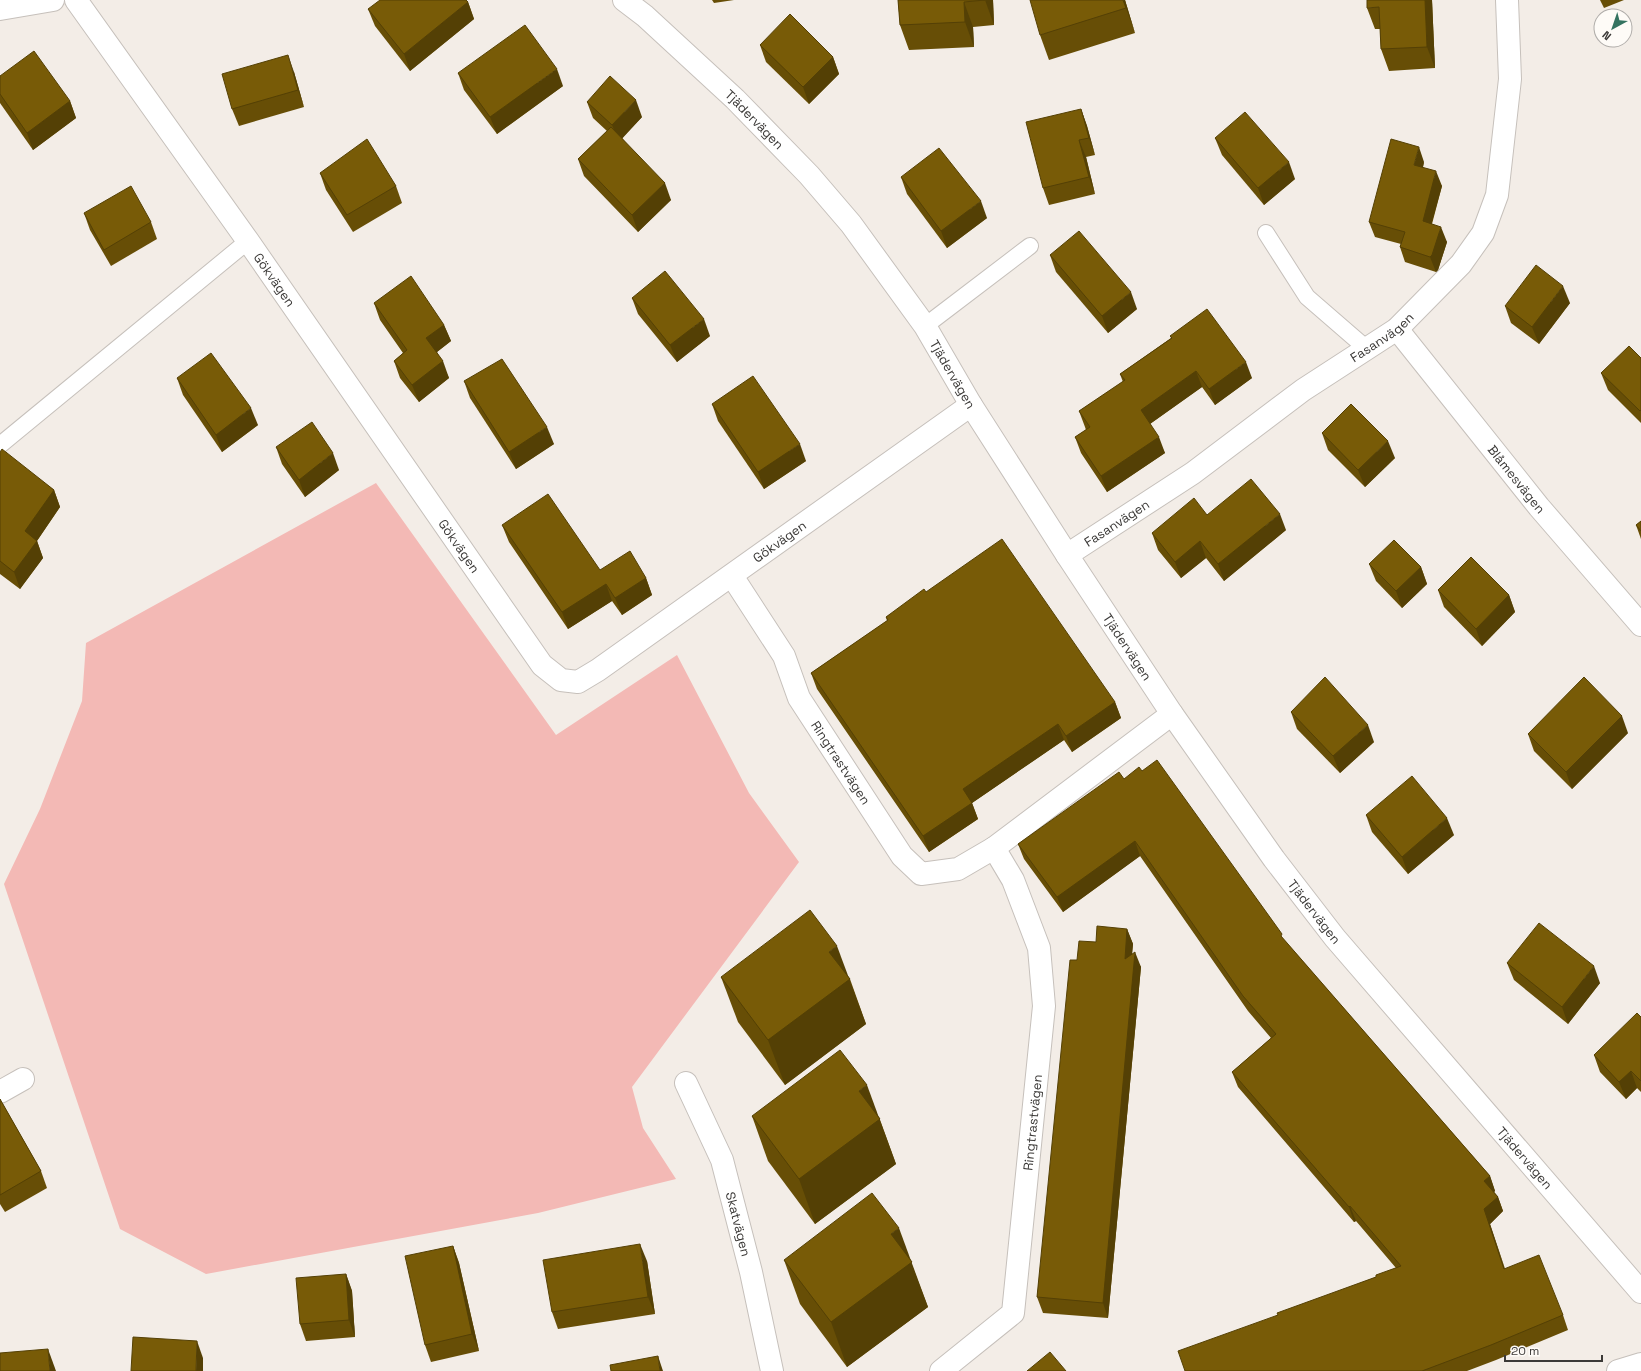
<svg xmlns="http://www.w3.org/2000/svg" width="1641" height="1371" viewBox="0 0 1641 1371" font-family="'Space Grotesk',sans-serif">
  <style>
    .green { fill: #f3b9b5 }
    .lines { fill: none; stroke-linecap: round; stroke-linejoin: round }
    .lane-casing { stroke: #c6c0bb; stroke-width: 18 }
    .street-casing { stroke: #c6c0bb; stroke-width: 24 }
    .lane { stroke: #fff; stroke-width: 16 }
    .street { stroke: #fff; stroke-width: 22 }
    .wall { fill: #674e06 }
    .shaded-wall { fill: #544005 }
    .building { fill: #785b07; stroke: #544005 }
    .labels { text-anchor: middle; dominant-baseline: central; stroke-width: 4; stroke-linejoin: round; paint-order: stroke }
    .street-label { font-size: 13px; fill: #3b3937; stroke: #fefbf7 }
  </style>
  <rect width="100%" height="100%" fill="#f3ede7"/>
  <path class="green" d="M376 483 556 735 677 655 749 793 799 862 632 1087 643 1128 676 1179 538 1213 206 1274 120 1229 4 884 40 809 82 701 86 643Z"/>
  <g class="lines">
    <defs>
      <g id="lane">
        <path d="M1266 233 1307 297 1367 349"/>
        <path d="M925 326 1030 246"/>
        <path d="M0 445 248 241"/>
      </g>
      <g id="street">
        <path id="s1" d="M76 0 248 241 542 665 561 680 578 682 598 670 971 405"/>
        <path id="s2" d="M624 0 645 16 735 99 809 175 851 224 925 326 971 405 1067 555 1172 714 1274 859 1335 938 1641 1292"/>
        <path d="M0 9 53 0"/>
        <path id="s3" d="M1397 329 1539 507 1641 625"/>
        <path id="s4" d="M1067 555 1193 473 1303 390 1397 329 1461 264 1483 233 1497 195 1510 79 1507 0"/>
        <path id="s5" d="M732 576 784 656 799 698 902 856 921 874 958 869 994 848 1172 714"/>
        <path id="s6" d="M686 1083 722 1160 751 1272 772 1371"/>
        <path d="M0 1092 23 1079"/>
        <path id="s7" d="M941 1371 1013 1313 1044 1006 1039 948 1013 880 994 848"/>
        <path d="M1618 1371 1641 1364"/>
      </g>
    </defs>
    <use href="#lane" class="lane-casing"/>
    <use href="#street" class="street-casing"/>
    <use href="#lane" class="lane"/>
    <use href="#street" class="street"/>
  </g>
  <g class="wall">
    <path d="M712 0H734L714 3Z"/>
    <path d="M898 0H993L994 25 973 27 974 47 909 50 900 25Z"/>
    <path d="M1125 0 1135 33 1049 60 1040 35Z"/>
    <path d="M1432 0 1435 68 1389 71 1381 49 1380 29H1375L1367 8Z"/>
    <path d="M1600 0H1624L1604 8Z"/>
    <path d="M468 2 474 19 410 71 375 26 368 9Z"/>
    <path d="M760 45 833 57 839 74 809 104 766 62Z"/>
    <path d="M294 72 304 107 239 126 232 109Z"/>
    <path d="M458 73 563 86 497 134 464 90Z"/>
    <path d="M0 76 70 101 76 118 33 150 0 103Z"/>
    <path d="M587 102 642 117 622 138 671 200 638 232 584 176 578 159 607 131 593 118Z"/>
    <path d="M1081 109 1087 126 1095 155 1086 157 1095 194 1049 205 1043 188Z"/>
    <path d="M1215 138 1295 179 1264 205 1222 155Z"/>
    <path d="M1424 162 1423 167 1442 186 1432 224 1447 242 1438 270 1436 272 1405 262 1400 247 1401 244 1375 237 1369 222Z"/>
    <path d="M320 173 396 186 402 203 353 232 326 190Z"/>
    <path d="M901 177 987 218 947 248 907 194Z"/>
    <path d="M84 213 151 222 157 239 111 266 90 230Z"/>
    <path d="M1050 255 1137 309 1108 333 1056 272Z"/>
    <path d="M632 298 710 336 677 362 638 314Z"/>
    <path d="M374 303 444 325 451 341 437 352 449 378 419 402 400 378 394 361 403 353 380 320Z"/>
    <path d="M1570 303 1539 344 1511 323 1505 306Z"/>
    <path d="M1170 336 1252 378 1215 405 1202 387 1150 424 1165 453 1107 492 1081 453 1075 437 1086 430 1085 427 1079 411 1123 382 1120 374 1171 338Z"/>
    <path d="M1641 358V423L1608 390 1601 373Z"/>
    <path d="M177 378 258 425 222 452 183 395Z"/>
    <path d="M464 381 554 444 516 469 470 398Z"/>
    <path d="M712 404 806 461 764 489 718 421Z"/>
    <path d="M1322 433 1395 458 1365 487 1328 450Z"/>
    <path d="M276 447 339 470 305 497 282 464Z"/>
    <path d="M0 452 54 490 60 507 37 541 43 558 20 589 0 574Z"/>
    <path d="M1207 515 1286 530 1224 581 1206 558 1181 578 1158 550 1152 533Z"/>
    <path d="M1641 521V539L1636 525Z"/>
    <path d="M502 525 600 570 646 578 652 595 622 615 612 601 568 629 509 542Z"/>
    <path d="M1369 564 1421 567 1427 584 1402 608 1376 581Z"/>
    <path d="M1438 590 1509 595 1515 612 1482 646 1444 607Z"/>
    <path d="M926 592 1115 702 1121 718 1072 752 1064 740 972 803 978 819 929 852 817 689 811 673 887 621 886 617Z"/>
    <path d="M1291 712 1374 742 1340 773 1297 729Z"/>
    <path d="M1628 733 1572 789 1534 751 1528 734Z"/>
    <path d="M1124 779 1285 941 1490 1176 1495 1191 1494 1192 1498 1197 1503 1211 1490 1224 1505 1269 1563 1315 1568 1330 1496 1360 1467 1371H1185L1278 1315 1376 1277 1396 1268 1356 1221 1354 1222 1238 1087 1232 1072 1271 1038 1248 1011 1140 856 1063 912 1024 859 1018 844Z"/>
    <path d="M1366 815 1454 835 1408 874 1372 832Z"/>
    <path d="M1127 929 1133 944 1132 954 1141 967 1108 1318 1043 1313 1037 1297 1077 960 1096 942Z"/>
    <path d="M1507 963 1600 983 1568 1024 1514 980Z"/>
    <path d="M721 977H848L850 979 866 1024 785 1085 738 1022Z"/>
    <path d="M1641 1017V1092L1637 1088 1626 1099 1600 1072 1594 1055Z"/>
    <path d="M0 1099 41 1171 47 1188 5 1212 0 1204Z"/>
    <path d="M752 1116 879 1117 896 1164 815 1224 768 1161Z"/>
    <path d="M453 1246 459 1263 479 1351 431 1362 425 1345Z"/>
    <path d="M784 1260H910L928 1307 847 1367 800 1304Z"/>
    <path d="M647 1261 655 1314 558 1329 552 1312Z"/>
    <path d="M346 1274 352 1291 355 1337 306 1341 300 1324Z"/>
  </g>
  <g class="shaded-wall">
    <path d="M985 0H993L994 25Z"/>
    <path d="M1123 0H1125L1135 33 1126 8Z"/>
    <path d="M1425 0H1432L1435 68 1427 47Z"/>
    <path d="M468 2 474 19 410 71 404 54Z"/>
    <path d="M964 2 973 27 974 47 965 22Z"/>
    <path d="M288 55 294 72 304 107 298 90Z"/>
    <path d="M833 57 839 74 809 104 803 87Z"/>
    <path d="M557 69 563 86 497 134 490 117Z"/>
    <path d="M636 100 642 117 619 142 612 125Z"/>
    <path d="M70 101 76 118 33 150 27 133Z"/>
    <path d="M1081 109 1087 126 1095 155 1089 138Z"/>
    <path d="M1079 140 1086 157 1095 194 1089 177Z"/>
    <path d="M1419 147 1424 162 1420 180 1414 165Z"/>
    <path d="M1289 162 1295 179 1264 205 1258 188Z"/>
    <path d="M1436 171 1442 186 1428 236 1423 221Z"/>
    <path d="M665 183 671 200 638 232 632 215Z"/>
    <path d="M981 201 987 218 947 248 941 231Z"/>
    <path d="M1441 227 1447 242 1438 270 1436 272 1430 257Z"/>
    <path d="M1563 286 1570 303 1539 344 1532 327Z"/>
    <path d="M1131 292 1137 309 1108 333 1102 316Z"/>
    <path d="M704 319 710 336 677 362 670 345Z"/>
    <path d="M444 325 451 341 433 355 426 338Z"/>
    <path d="M443 361 449 378 419 402 412 385Z"/>
    <path d="M1246 362 1252 378 1215 405 1209 389Z"/>
    <path d="M1196 371 1202 387 1147 426 1141 410Z"/>
    <path d="M251 408 258 425 222 452 216 435Z"/>
    <path d="M547 427 554 444 516 469 509 452Z"/>
    <path d="M1159 437 1165 453 1107 492 1101 476Z"/>
    <path d="M1388 441 1395 458 1365 487 1358 470Z"/>
    <path d="M800 444 806 461 764 489 758 472Z"/>
    <path d="M333 453 339 470 305 497 299 480Z"/>
    <path d="M54 490 60 507 32 548 25 531Z"/>
    <path d="M1280 514 1286 530 1224 581 1218 564Z"/>
    <path d="M37 541 43 558 20 589 14 572Z"/>
    <path d="M1200 541 1206 558 1181 578 1175 562Z"/>
    <path d="M1421 567 1427 584 1402 608 1396 591Z"/>
    <path d="M646 578 652 595 622 615 615 598Z"/>
    <path d="M606 584 612 601 568 629 562 612Z"/>
    <path d="M1509 595 1515 612 1482 646 1476 629Z"/>
    <path d="M1115 702 1121 718 1072 752 1066 736Z"/>
    <path d="M1622 716 1628 733 1572 789 1566 772Z"/>
    <path d="M1058 724 1064 740 972 803 978 819 929 852 923 836 963 789Z"/>
    <path d="M1368 725 1374 742 1340 773 1333 756Z"/>
    <path d="M1447 818 1454 835 1408 874 1402 857Z"/>
    <path d="M1135 841 1140 856 1063 912 1057 897Z"/>
    <path d="M1127 929 1133 944 1130 975 1125 959Z"/>
    <path d="M837 946 866 1024 785 1085 768 1040 829 952Z"/>
    <path d="M1135 952 1141 967 1108 1318 1103 1303Z"/>
    <path d="M1594 966 1600 983 1568 1024 1562 1007Z"/>
    <path d="M1631 1071 1637 1088 1626 1099 1619 1082Z"/>
    <path d="M867 1085 896 1164 815 1224 799 1179 859 1091Z"/>
    <path d="M1490 1176 1495 1191 1490 1196 1484 1181Z"/>
    <path d="M1498 1197 1503 1211 1490 1224 1510 1284 1484 1209Z"/>
    <path d="M1350 1206 1356 1221 1354 1222 1349 1207Z"/>
    <path d="M899 1228 928 1307 847 1367 831 1322 891 1234Z"/>
    <path d="M640 1244 647 1261 655 1314 648 1297Z"/>
    <path d="M453 1246 459 1263 479 1351 472 1334Z"/>
    <path d="M346 1274 352 1291 355 1337 349 1320Z"/>
    <path d="M197 1341 203 1358V1371H196Z"/>
    <path d="M48 1349 56 1371H50Z"/>
    <path d="M658 1356 663 1371H660Z"/>
  </g>
  <g class="building">
    <path d="M380 0H466L468 2 404 54 368 9Z"/>
    <path d="M898 0H985L964 2 965 22 900 25Z"/>
    <path d="M1030 0H1123L1126 8 1040 35Z"/>
    <path d="M1367 0H1425L1427 47 1381 49 1379 7 1367 8Z"/>
    <path d="M790 14 833 57 803 87 760 45Z"/>
    <path d="M525 25 557 69 490 117 458 73Z"/>
    <path d="M34 51 70 101 27 133 0 94V76Z"/>
    <path d="M288 55 298 90 232 109 222 74Z"/>
    <path d="M610 76 636 100 612 125 587 102Z"/>
    <path d="M1081 109 1089 138 1079 140 1089 177 1043 188 1026 122Z"/>
    <path d="M1245 112 1289 162 1258 188 1215 138Z"/>
    <path d="M611 127 665 183 632 215 578 159Z"/>
    <path d="M367 139 396 186 347 215 320 173Z"/>
    <path d="M1391 139 1419 147 1414 165 1436 171 1423 221 1441 227 1432 255 1430 257 1400 247 1405 232 1369 222Z"/>
    <path d="M939 148 981 201 941 231 901 177Z"/>
    <path d="M131 186 151 222 104 250 84 213Z"/>
    <path d="M1079 231 1131 292 1102 316 1050 255Z"/>
    <path d="M1536 265 1563 286 1532 327 1505 306Z"/>
    <path d="M665 271 704 319 670 345 632 298Z"/>
    <path d="M411 276 444 325 426 338 443 361 412 385 394 361 407 350 374 303Z"/>
    <path d="M1207 309 1246 362 1209 389 1196 371 1141 410 1159 437 1101 476 1075 437 1090 427 1079 411 1125 380 1120 374 1172 338 1170 336Z"/>
    <path d="M1629 346 1641 358V410L1640 411 1601 373Z"/>
    <path d="M211 353 251 408 216 435 177 378Z"/>
    <path d="M502 359 547 427 509 452 464 381Z"/>
    <path d="M753 376 800 444 758 472 712 404Z"/>
    <path d="M1351 404 1388 441 1358 470 1322 433Z"/>
    <path d="M312 422 333 453 299 480 276 447Z"/>
    <path d="M2 449 54 490 25 531 37 541 14 572 0 561V452Z"/>
    <path d="M1251 479 1280 514 1218 564 1200 541 1175 562 1152 533 1194 498 1207 515Z"/>
    <path d="M548 494 600 570 630 551 646 578 615 598 606 584 562 612 502 525Z"/>
    <path d="M1641 521V531L1636 525Z"/>
    <path d="M1002 539 1115 702 1066 736 1058 724 963 789 972 803 923 836 811 673 888 620 886 617 924 589 926 592Z"/>
    <path d="M1394 540 1421 567 1396 591 1369 564Z"/>
    <path d="M1471 557 1509 595 1476 629 1438 590Z"/>
    <path d="M1325 677 1368 725 1333 756 1291 712Z"/>
    <path d="M1584 677 1622 716 1566 772 1528 734Z"/>
    <path d="M1157 760 1282 934 1281 936 1490 1176 1484 1181 1498 1197 1484 1209 1504 1269 1539 1255 1563 1315 1491 1345 1422 1371H1185L1178 1351 1278 1315 1277 1313 1376 1277V1275L1401 1266 1350 1206 1349 1207 1232 1072 1276 1034 1243 996 1135 841 1057 897 1018 844 1119 772 1124 779 1139 767 1142 771Z"/>
    <path d="M1412 776 1447 818 1402 857 1366 815Z"/>
    <path d="M810 910 837 946 829 952 850 979 768 1040 721 977Z"/>
    <path d="M1539 923 1594 966 1562 1007 1507 963Z"/>
    <path d="M1097 926 1127 929 1125 959 1135 952 1103 1303 1037 1297 1070 960H1077L1079 941 1096 942Z"/>
    <path d="M1637 1013 1641 1017V1081L1631 1071 1619 1082 1594 1055Z"/>
    <path d="M840 1050 867 1085 859 1091 880 1119 799 1179 752 1116Z"/>
    <path d="M0 1099 41 1171 0 1195Z"/>
    <path d="M872 1193 899 1228 891 1234 912 1262 831 1322 784 1260Z"/>
    <path d="M640 1244 648 1297 552 1312 543 1260Z"/>
    <path d="M453 1246 472 1334 425 1345 405 1256Z"/>
    <path d="M346 1274 349 1320 300 1324 296 1278Z"/>
    <path d="M133 1337 197 1341 196 1371H131Z"/>
    <path d="M48 1349 50 1371H0V1353Z"/>
    <path d="M1050 1352 1066 1371H1027Z"/>
    <path d="M658 1356 660 1371H611L610 1365Z"/>
  </g>
  <g class="labels">
    <g class="street-label">
      <text stroke="none"><textPath href="#s2" startOffset="177">Tjädervägen</textPath></text>
      <text stroke="none"><textPath href="#s1" startOffset="343">Gökvägen</textPath></text>
      <text stroke="none"><textPath href="#s4" startOffset="383">Fasanvägen</textPath></text>
      <text stroke="none"><textPath href="#s2" startOffset="501">Tjädervägen</textPath></text>
      <text stroke="none"><textPath href="#s3" startOffset="192">Blåmesvägen</textPath></text>
      <text stroke="none"><textPath href="#s4" startOffset="59">Fasanvägen</textPath></text>
      <text stroke="none"><textPath href="#s1" startOffset="1099">Gökvägen</textPath></text>
      <text stroke="none"><textPath href="#s1" startOffset="667">Gökvägen</textPath></text>
      <text stroke="none"><textPath href="#s2" startOffset="825">Tjädervägen</textPath></text>
      <text stroke="none"><textPath href="#s5" startOffset="217">Ringtrastvägen</textPath></text>
      <text stroke="none"><textPath href="#s2" startOffset="1149">Tjädervägen</textPath></text>
      <text stroke="none"><textPath href="#s7" startOffset="284">Ringtrastvägen</textPath></text>
      <text stroke="none"><textPath href="#s2" startOffset="1473">Tjädervägen</textPath></text>
      <text stroke="none"><textPath href="#s6" startOffset="151">Skatvägen</textPath></text>
    </g>
  </g>
  <g transform="translate(1613 28) rotate(220)"><circle r="19" fill="#fefbf7" stroke="#b0adaa"/>
  <path d="M0-3L7 15L0 10L-7 15Z" fill="#347360"/>
  <text y="-6" font-size="11" font-weight="bold" text-anchor="middle" fill="#3b3937">N</text>
  </g>
  <path d="M1505 1355v6h97v-6" fill="none" stroke="#3b3937" stroke-width="2"/>
  <text x="1511" y="1355" font-size="12" fill="#3b3937" stroke="#fefbf7" stroke-width="3" paint-order="stroke">20 m</text>
</svg>
